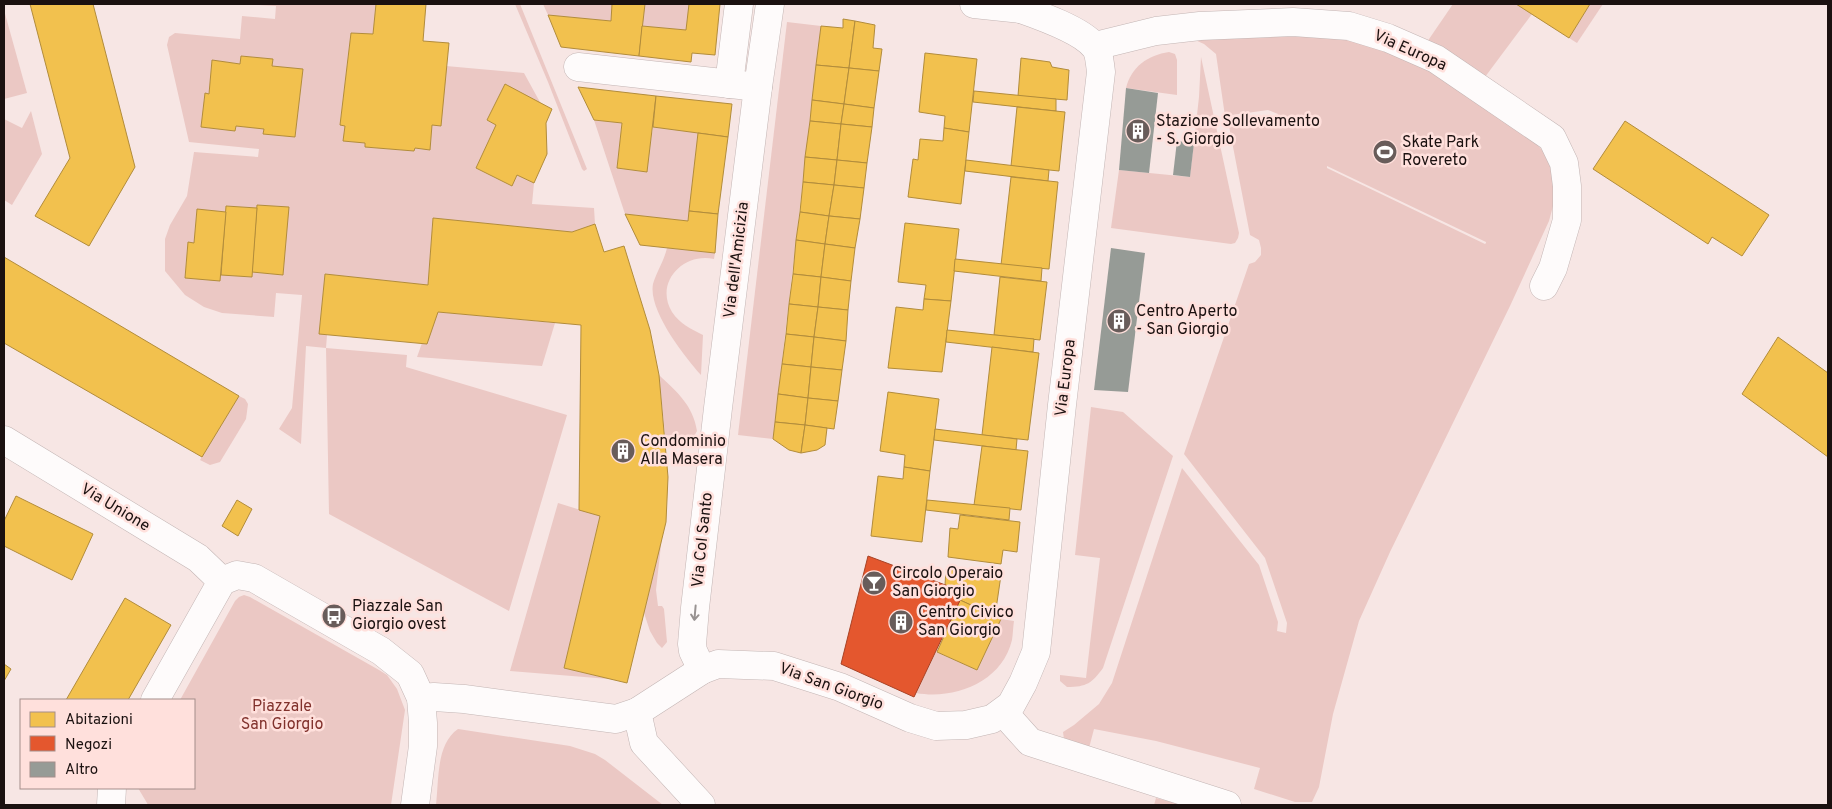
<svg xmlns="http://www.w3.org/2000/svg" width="1832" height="809" viewBox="0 0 1832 809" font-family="Overpass,sans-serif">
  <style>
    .green { fill: #ebc8c4; fill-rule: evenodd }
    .homes { fill: #f2c14e; stroke: #b28c3b }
    .shops { fill: #e4572e; stroke: #a84225 }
    .building { fill: #969b96 }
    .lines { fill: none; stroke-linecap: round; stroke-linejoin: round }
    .street-casing { stroke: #c3b5b4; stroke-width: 29 }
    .street { stroke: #fefbfb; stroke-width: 28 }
    .oneway { stroke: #989291 }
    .labels { text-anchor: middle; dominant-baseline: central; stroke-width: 5; stroke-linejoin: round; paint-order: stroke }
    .street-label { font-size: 16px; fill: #1b1110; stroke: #ffe0dc }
    .poi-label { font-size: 16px; fill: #1b1110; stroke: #ffe0dc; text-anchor: start }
    .park-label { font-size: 16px; fill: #81312c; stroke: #ffe0dc }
  </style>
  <rect width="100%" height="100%" fill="#f7e6e4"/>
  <g class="green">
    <path d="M242 4H376L373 34 351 33 340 124 345 126 343 141 365 143 366 147 414 151 415 148 430 149 432 125 446 66 524 73 541 104 505 84 487 120 496 125 476 168 512 186 517 175 534 183 532 204 594 208 595 224 572 232 433 218 428 285 325 274 319 333 327 335 326 348 407 355 406 367 567 415 509 611 329 514 326 348 306 346 301 444 279 429 292 408 302 295 276 293 274 317 222 313 204 307 185 295 165 271V239L170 225 187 196 194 152 258 157 259 149 189 142 167 45 169 37 175 33 240 39 242 16 275 19 276 6ZM241 56 272 59V66L303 69 295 137 263 134 264 129 236 126 235 131 201 127 205 94H209L212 60 240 64ZM258 205 288 207 283 275 252 272 251 277 221 275 220 280 185 278 188 243H194L197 209 226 212V206L257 208Z"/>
    <path d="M515 4H520L587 169 584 171 582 169 548 82Z"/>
    <path d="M543 4H612L611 21 548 15Z"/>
    <path d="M645 4H689L686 30 642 26Z"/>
    <path d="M1453 4H1516L1532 14 1485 77 1427 42Z"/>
    <path d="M1590 4H1603L1577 43 1569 38Z"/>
    <path d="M4 10 27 93 4 99Z"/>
    <path d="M787 22 821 26 773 439 738 435Z"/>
    <path d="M1184 35 1342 36 1382 45 1435 72 1532 139 1552 161 1557 191 1549 221 1510 306 1390 552 1359 621 1333 714 1319 787 1312 802H1295L1254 789 1260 768 1156 741 1094 729 1089 748 1064 739 1063 732 1074 725 1099 704 1112 683 1182 468 1259 565 1278 622 1277 631 1286 633 1287 623 1265 558 1184 454 1249 264 1255 262 1261 255V248L1259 240 1250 235 1229 126 1257 121 1272 128 1278 114 1268 110 1225 116 1216 54 1204 44ZM1327 166 1486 242V243L1485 244 1327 168Z"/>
    <path d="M1169 52 1175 54 1177 60V95L1126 88C1131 67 1148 55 1169 52Z"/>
    <path d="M1201 57 1239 233 1238 238 1235 243 1231 244 1111 228 1119 170 1190 177 1199 97Z"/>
    <path d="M31 111 42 154 12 205 4 200V151L5 148 4 142V119L22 128Z"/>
    <path d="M594 120 622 123 617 168 646 172 653 127 698 133 688 221 625 214Z"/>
    <path d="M667 248 715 253 714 259C684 252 654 282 672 312 680 324 691 329 703 335L701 375C684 356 648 310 653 284 656 273 664 261 667 248Z"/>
    <path d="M438 312 555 323 542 366 417 357 422 343Z"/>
    <path d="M659 375C677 392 693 405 697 431L693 438 665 435Z"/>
    <path d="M239 396 245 399 248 404 246 419 220 462 210 465 200 460Z"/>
    <path d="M1091 407 1123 412 1173 456 1103 668C1092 683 1087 687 1067 687L1060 681V675L1086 678 1100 558 1075 555Z"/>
    <path d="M558 503 600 516 564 668 609 679 510 671Z"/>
    <path d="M662 536 656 590 658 606H662L664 609 667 642 662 648 657 643 650 631 644 613Z"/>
    <path d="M244 595 250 597 379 670 387 675 397 689 405 710 391 805H148L147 803 138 788H194V700H180L235 601 239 597Z"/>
    <path d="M1001 619 1014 621C1013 627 1013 634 1012 640 1002 682 955 700 916 693L936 652 977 670Z"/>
    <path d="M458 729 570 746 595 754 605 760 663 805H436C439 780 436 744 458 729Z"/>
    <path d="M1156 798 1183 805H1154Z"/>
  </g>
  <g class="homes">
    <path d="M30 4H93L135 167 89 246 35 216 70 158Z"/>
    <path d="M376 4H426L423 41 449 43 441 126 432 125 430 150 415 148 414 151 365 147V143L343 141 345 126 340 125 351 33 373 34Z"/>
    <path d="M612 4H645L639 56 561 47 548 15 611 21Z"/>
    <path d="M689 4H720L715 55 692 53 691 62 639 56 642 26 686 30Z"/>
    <path d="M1516 4H1590L1569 38Z"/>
    <path d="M843 19 855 21 849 68 816 65 821 26 843 28Z"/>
    <path d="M855 21 875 25 873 48 882 49 879 71 849 68Z"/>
    <path d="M925 53 977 59 969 132 944 128 945 116 919 112Z"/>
    <path d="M241 56 273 59 272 66 303 69 295 137 263 134 264 129 236 126 235 131 201 127 205 93 209 94 212 60 240 64Z"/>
    <path d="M1021 58 1050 62 1052 67 1069 70 1067 100 1018 96Z"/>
    <path d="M816 65 849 68 844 104 812 100Z"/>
    <path d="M849 68 879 71 874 108 844 104Z"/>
    <path d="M505 84 552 109 546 123 547 154 534 183 517 175 512 186 476 168 496 125 487 120Z"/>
    <path d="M578 87 656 96 647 172 617 168 622 123 594 120Z"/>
    <path d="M974 91 1056 99V111L973 102Z"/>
    <path d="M656 96 732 104 728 137 653 127Z"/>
    <path d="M812 100 844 104 841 124 810 121Z"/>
    <path d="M844 104 874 108 872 127 841 124Z"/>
    <path d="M1017 107 1065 112 1059 171 1011 166Z"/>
    <path d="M810 121 841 124 837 160 805 157Z"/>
    <path d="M1625 121 1769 215 1742 256 1712 237 1708 244 1593 169Z"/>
    <path d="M841 124 872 127 867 163 837 160Z"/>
    <path d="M944 128 969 132 961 204 908 197 913 159 918 160 920 139 943 141Z"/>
    <path d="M698 133 728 137 718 214 689 211Z"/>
    <path d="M805 157 837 160 834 185 803 182Z"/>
    <path d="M837 160 867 163 864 188 834 185Z"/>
    <path d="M966 160 1049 170 1048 181 965 171Z"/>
    <path d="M1011 177 1058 182 1049 269 1001 265Z"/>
    <path d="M803 182 834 185 829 216 800 212Z"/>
    <path d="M834 185 864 188 860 219 829 216Z"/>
    <path d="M257 205 289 207 283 275 252 272Z"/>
    <path d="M226 206 257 208 252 277 221 275Z"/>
    <path d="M197 209 226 212 220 281 185 278 188 242 194 243Z"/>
    <path d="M689 211 718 214 715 253 640 245 625 214 688 221Z"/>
    <path d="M800 212 829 216 825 244 796 240Z"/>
    <path d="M829 216 860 219 855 248 825 244Z"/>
    <path d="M433 218 572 232 595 224 604 252 624 246 650 330 659 375 668 477 666 522 627 683 564 668 600 516 579 510 581 325 438 312 427 344 319 334 325 274 428 285Z"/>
    <path d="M905 223 959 229 951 301 924 299 926 285 898 282Z"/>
    <path d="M796 240 825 244 821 277 793 274Z"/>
    <path d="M825 244 855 248 851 281 821 277Z"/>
    <path d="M4 257 239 396 202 457 4 343Z"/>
    <path d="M955 259 1042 268 1041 281 954 271Z"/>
    <path d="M793 274 821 277 818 307 789 304Z"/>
    <path d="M821 277 851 281 848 310 818 307Z"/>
    <path d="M1000 277 1047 282 1040 340 994 335Z"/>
    <path d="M924 299 951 301 942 372 888 368 896 307 923 310Z"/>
    <path d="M789 304 818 307 814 337 786 334Z"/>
    <path d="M818 307 848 310 846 341 814 337Z"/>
    <path d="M947 330 1034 339 1033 352 946 342Z"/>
    <path d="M786 334 814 337 811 367 782 364Z"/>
    <path d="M814 337 846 341 842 370 811 367Z"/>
    <path d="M1778 337 1828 373V457L1742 394Z"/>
    <path d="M992 347 1039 353 1028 440 982 435Z"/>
    <path d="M782 364 811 367 808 398 778 394Z"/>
    <path d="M811 367 842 370 838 401 808 398Z"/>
    <path d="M888 392 939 399 930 471 904 467 905 455 880 451Z"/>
    <path d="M778 394 808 398 805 425 775 422Z"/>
    <path d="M808 398 838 401 834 429 805 425Z"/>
    <path d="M775 422 805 425 801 453 789 450 773 439Z"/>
    <path d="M805 425 827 428 825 445 817 450 801 453Z"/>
    <path d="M935 429 1017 439 1016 450 934 440Z"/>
    <path d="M982 446 1028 451 1021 510 974 505Z"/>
    <path d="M904 467 930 471 922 542 871 536 878 476 903 479Z"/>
    <path d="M16 496 93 534 72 580 4 546V521Z"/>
    <path d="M237 500 252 509 238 536 222 526Z"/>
    <path d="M927 500 1010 508 1009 520 926 510Z"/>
    <path d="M960 515 1020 522 1017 552 1003 550 1001 564 948 557 950 528 958 529Z"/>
    <path d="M946 569 1001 575 995 616 960 600 964 592 945 585Z"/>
    <path d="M125 598 171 625 128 700H66Z"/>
    <path d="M960 600 1001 619 977 670 937 652Z"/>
    <path d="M4 664 11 669 4 681Z"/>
  </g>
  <path class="shops" d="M868 556 964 592 914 697 841 664Z"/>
  <g class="building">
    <path d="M1126 88 1158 93 1149 173 1119 170Z"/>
    <path d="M1177 141 1194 143 1190 177 1173 175Z"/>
    <path d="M1111 248 1145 253 1128 392 1094 390Z"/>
  </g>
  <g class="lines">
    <defs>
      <g id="street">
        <path d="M974 4 1021 9"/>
        <path d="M1095 46 1156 31 1200 26 1293 22 1349 26 1388 38 1436 59 1552 138 1564 163 1567 186V220L1553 268 1544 286"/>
        <path d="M578 67 758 87 718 408 695 608 692 644 693 651 702 670"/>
        <path d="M729 84 739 4"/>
        <path d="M758 87 770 4"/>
        <path d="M4 440 198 558 222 581"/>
        <path d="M421 698 434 697 464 699 616 719 637 712 702 670 718 664 774 666 840 687 910 718 936 726 966 725 992 719 1011 705 1023 683 1036 652 1062 405 1101 72C1100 64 1099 51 1094 46 1081 30 1041 16 1021 9L1019 4"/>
        <path d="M155 700 222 581 237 575 254 578 381 651 410 674 421 698 423 723V746L415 805"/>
        <path d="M637 712 644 743 701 805"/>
        <path d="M1003 712 1030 742 1227 805"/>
        <path d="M111 805 112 788"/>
      </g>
    </defs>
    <use href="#street" class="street-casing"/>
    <use href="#street" class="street"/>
  </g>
  <defs><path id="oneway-shaft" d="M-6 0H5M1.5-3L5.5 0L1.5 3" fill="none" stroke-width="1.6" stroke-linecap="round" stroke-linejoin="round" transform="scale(1.25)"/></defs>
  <use class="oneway" href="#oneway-shaft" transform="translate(695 613) rotate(95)"/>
  <defs>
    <symbol id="building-disc" viewBox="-11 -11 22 22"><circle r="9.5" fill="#685c5a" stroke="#ffe0dc"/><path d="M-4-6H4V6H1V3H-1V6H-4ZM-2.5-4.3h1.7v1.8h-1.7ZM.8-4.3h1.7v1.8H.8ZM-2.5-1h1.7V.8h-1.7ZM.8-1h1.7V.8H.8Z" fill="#fff"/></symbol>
    <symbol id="stadium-disc" viewBox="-11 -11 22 22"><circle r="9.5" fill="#685c5a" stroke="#ffe0dc"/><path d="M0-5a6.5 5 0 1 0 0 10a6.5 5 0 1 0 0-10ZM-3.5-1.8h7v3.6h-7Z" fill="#fff"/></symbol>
    <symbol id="bar-disc" viewBox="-11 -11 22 22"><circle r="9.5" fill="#685c5a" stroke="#ffe0dc"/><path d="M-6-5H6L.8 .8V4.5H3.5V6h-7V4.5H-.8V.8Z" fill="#fff"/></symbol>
    <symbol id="bus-disc" viewBox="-11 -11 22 22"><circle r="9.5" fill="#685c5a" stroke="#ffe0dc"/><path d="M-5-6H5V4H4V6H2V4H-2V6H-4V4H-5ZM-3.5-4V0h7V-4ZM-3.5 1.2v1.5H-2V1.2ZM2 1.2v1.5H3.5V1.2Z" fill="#fff"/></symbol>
  </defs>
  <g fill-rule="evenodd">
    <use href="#building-disc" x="1124" y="117" width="28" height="28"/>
    <use href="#stadium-disc" x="1371" y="138" width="28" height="28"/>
    <use href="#building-disc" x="1105" y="307" width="28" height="28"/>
    <use href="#building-disc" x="609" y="437" width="28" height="28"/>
    <use href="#bar-disc" x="860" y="569" width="28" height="28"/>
    <use href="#bus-disc" x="320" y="602" width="28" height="28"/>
    <use href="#building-disc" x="887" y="608" width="28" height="28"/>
  </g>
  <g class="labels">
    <g class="street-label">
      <text transform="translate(1410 51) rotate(24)">Via Europa</text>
      <text transform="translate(737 260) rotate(-83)">Via dell'Amicizia</text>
      <text transform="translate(1066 378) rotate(-83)">Via Europa</text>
      <text transform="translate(115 508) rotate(31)">Via Unione</text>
      <text transform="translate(703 540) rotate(-84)">Via Col Santo</text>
      <text transform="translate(831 687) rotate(20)">Via San Giorgio</text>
    </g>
    <g class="poi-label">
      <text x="1156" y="122">Stazione Sollevamento<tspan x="1156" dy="18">- S. Giorgio</tspan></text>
      <text x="1402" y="143">Skate Park<tspan x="1402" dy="18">Rovereto</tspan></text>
      <text x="1136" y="312">Centro Aperto<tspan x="1136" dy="18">- San Giorgio</tspan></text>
      <text x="640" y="442">Condominio<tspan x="640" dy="18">Alla Masera</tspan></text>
      <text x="892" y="574">Circolo Operaio<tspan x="892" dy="18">San Giorgio</tspan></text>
      <text x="352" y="607">Piazzale San<tspan x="352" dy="18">Giorgio ovest</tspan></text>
      <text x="918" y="613">Centro Civico<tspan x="918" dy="18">San Giorgio</tspan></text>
    </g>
    <g class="park-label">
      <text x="282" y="707">Piazzale<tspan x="282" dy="18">San Giorgio</tspan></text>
    </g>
  </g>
  <rect width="1832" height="809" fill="none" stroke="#1b1110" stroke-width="10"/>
  <rect x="20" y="699" width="175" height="90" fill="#ffe0dc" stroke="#a48d8a"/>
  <rect x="30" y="712" width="25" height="15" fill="#f2c14e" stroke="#a48d8a"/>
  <text x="65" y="724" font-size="15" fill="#1b1110">Abitazioni</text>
  <rect x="30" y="736" width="25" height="15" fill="#e4572e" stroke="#a48d8a"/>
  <text x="65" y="749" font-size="15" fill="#1b1110">Negozi</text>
  <rect x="30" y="762" width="25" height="15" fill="#969b96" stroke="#a48d8a"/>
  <text x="65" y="774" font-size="15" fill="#1b1110">Altro</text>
</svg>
